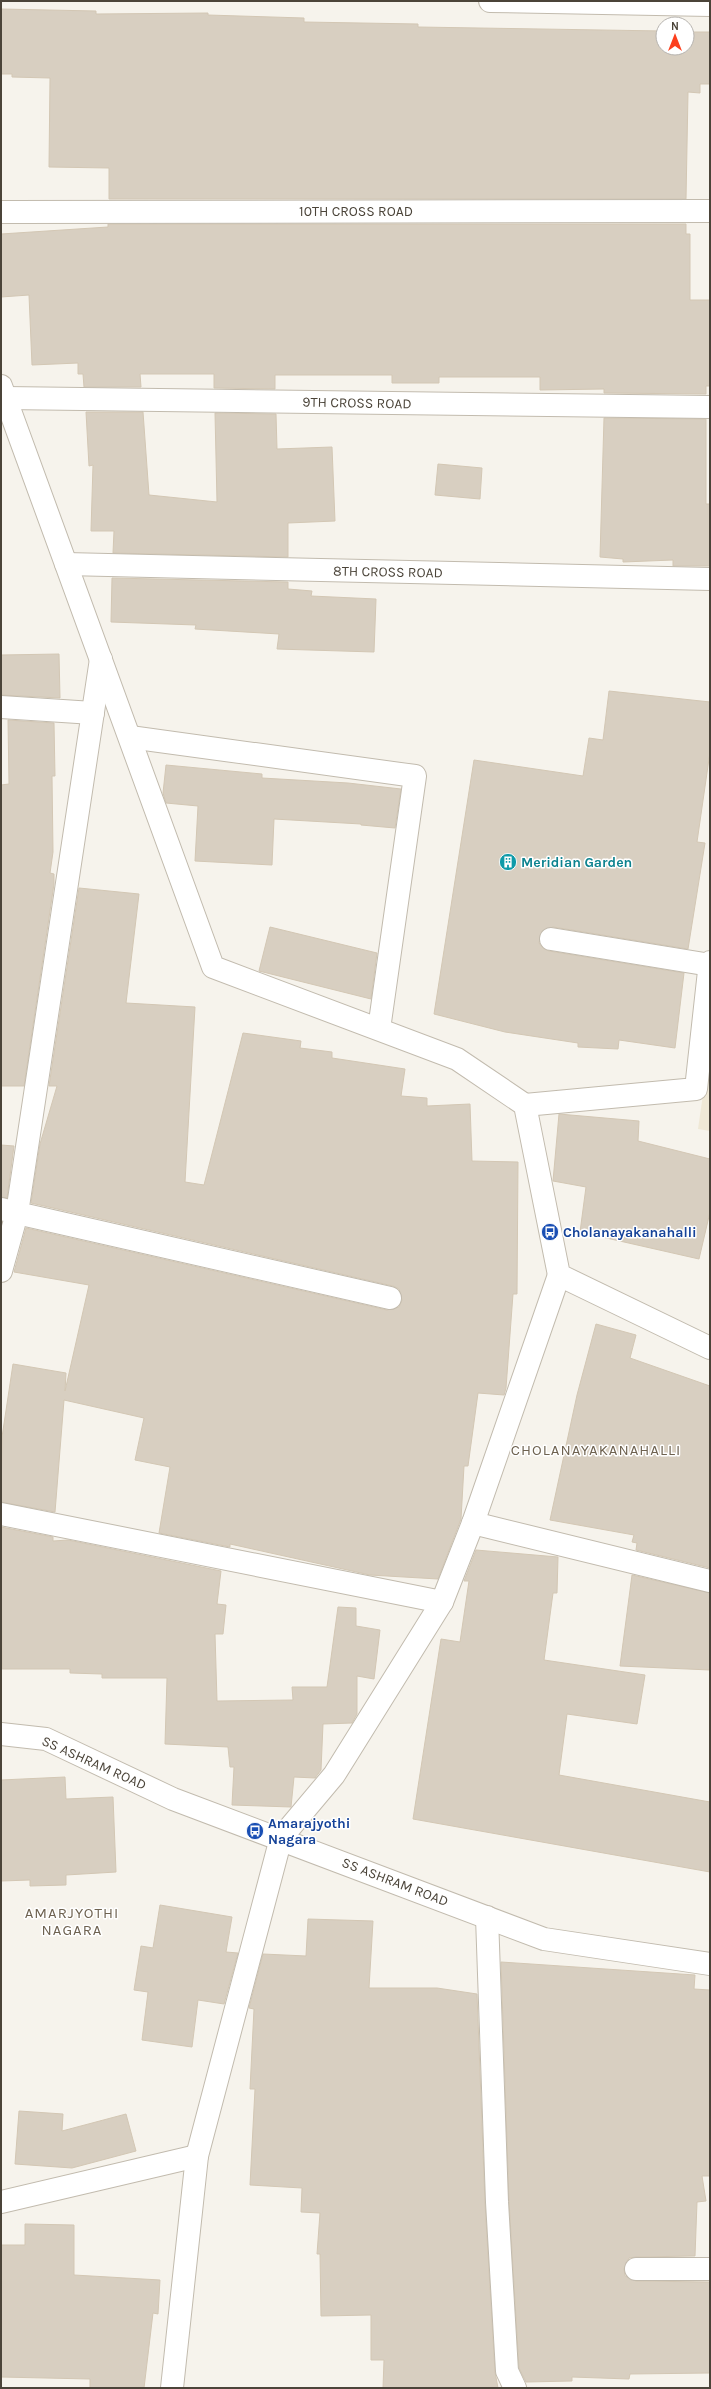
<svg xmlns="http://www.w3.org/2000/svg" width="711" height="2389" viewBox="0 0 711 2389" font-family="Karla,sans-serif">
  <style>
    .education { fill: #efe8d6 }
    .building { fill: #d8cfc1; stroke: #d3c7b4 }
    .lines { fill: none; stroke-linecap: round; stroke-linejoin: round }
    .minor-casing { stroke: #c2bbae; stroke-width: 24 }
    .minor { stroke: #fff; stroke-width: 22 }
    .labels { text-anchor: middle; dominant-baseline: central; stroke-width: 3; stroke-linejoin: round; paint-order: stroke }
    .street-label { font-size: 14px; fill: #4b4439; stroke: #fff }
    .culture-label { font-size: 14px; font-weight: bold; fill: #0d838f; stroke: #fff; text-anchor: start }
    .transit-label { font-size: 14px; font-weight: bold; fill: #164399; stroke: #fff; text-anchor: start }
    .neighbourhood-label { font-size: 15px; letter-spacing: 1px; fill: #6e6250; stroke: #fff }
  </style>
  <rect width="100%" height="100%" fill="#f6f3ec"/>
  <path class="education" d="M710 1046V1131L698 1129Z"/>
  <g class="building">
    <path d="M1 9 96 11V14L208 13V15L304 18V22L418 24V27L663 31V48H687V32H710V84H700V93L688 92 686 199H109V168L49 167 50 78 12 77V74H1Z"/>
    <path d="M108 224H686V234H690V300H710V386H706V394L604 393V389L540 390V377H439V383H392V375H275V389L214 388V374H140L141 387H84L83 374H78V363L32 365 29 295 1 297V234L108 227Z"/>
    <path d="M86 412H143L149 495 217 502 215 413 276 414 277 449 332 447 335 521 288 523V557L113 553 114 531H91L93 465 89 466Z"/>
    <path d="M604 418 706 419V504H710V566H673V560L623 562V559L600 557Z"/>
    <path d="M438 464 482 468 480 499 435 495Z"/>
    <path d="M112 578 288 582V589L312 591 311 596 376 599 374 652 277 649 279 634 195 629 196 625 111 622Z"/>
    <path d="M59 654 60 698 1 695V655Z"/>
    <path d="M609 691 710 702V752L697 842 705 843 688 949 553 927 542 931 539 943 543 948 549 951 684 973 675 1048 619 1040 618 1049 578 1047V1043L505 1032 434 1014 474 760 583 776 589 738 603 740Z"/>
    <path d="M8 720 54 723 55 776H52L53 852 50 873 54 874V884L24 1086H1V785L9 784Z"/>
    <path d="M166 765 262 774V778L348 783 401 789 395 828 361 825V824L274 819 272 865 195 861 198 806 166 803 163 793Z"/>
    <path d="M79 888 139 894 126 1003 195 1007 185 1182 204 1185 243 1033 301 1041 300 1048 332 1052V1058L405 1069 401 1096 427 1098V1106L470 1104 472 1161 518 1162 517 1294H513L506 1388 504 1395 478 1393 468 1466H464L461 1519 438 1579 370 1575 230 1544V1547L159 1533 170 1467 135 1460 144 1418 64 1400 55 1512 1 1502 2 1437 13 1364 66 1373 65 1391 89 1285 14 1272 26 1228 387 1310 399 1307 402 1300 399 1289 393 1286 31 1203 40 1144 57 1086H49Z"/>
    <path d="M270 927 377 953 371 999 259 971Z"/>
    <path d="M559 1114 639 1121 638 1141 710 1159V1212L699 1259 580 1232 586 1187 553 1181Z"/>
    <path d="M1 1145 14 1146 7 1198 1 1197Z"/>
    <path d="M596 1324 636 1335 630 1358 710 1386V1568L636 1550 637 1543 632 1542 634 1535 550 1520 577 1395Z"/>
    <path d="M1 1527 53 1537V1541L68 1540 221 1571 217 1604 226 1605 223 1634H215L217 1701 293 1700 292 1687H327L338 1607 356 1608V1626L380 1630 374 1679 357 1676V1714L352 1723 323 1724 321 1770 315 1778 294 1777 291 1807 232 1805 234 1767H230L228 1747 165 1744 167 1678H102V1674L70 1673V1669H2Z"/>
    <path d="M476 1550 558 1557 557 1593H553L544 1660 645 1675 637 1724 567 1714 559 1775 710 1802V1872L413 1819 441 1639 460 1642 469 1581H464Z"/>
    <path d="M632 1575 710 1593V1670L620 1666Z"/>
    <path d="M65 1777 66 1799 113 1797 116 1872 66 1875V1885L30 1886V1880L1 1881V1780Z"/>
    <path d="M160 1905 232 1917 226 1952 238 1953 224 2004 198 2000 192 2047 142 2040 148 1992 134 1990 141 1946 153 1948Z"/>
    <path d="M308 1919 373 1921 369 1988H437L477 1994 485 2203 495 2372 498 2388H383L384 2360H371V2315L321 2316 320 2254H317L320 2213 301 2212 302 2188 250 2185 255 2089H250L254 2009 249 2008 263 1954 306 1956Z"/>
    <path d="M501 1962 695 1975 694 1989 710 1990V2176H702L706 2201 697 2202 695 2256 636 2257 629 2258 624 2269 625 2276 636 2281 710 2282V2373L630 2374 629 2379 572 2377V2381L526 2382 519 2368 509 2201Z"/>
    <path d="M19 2111 63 2114 62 2131 126 2114 136 2151 72 2168 15 2164Z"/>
    <path d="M25 2224 74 2225V2275L160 2280 158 2314 153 2313 144 2388H90V2379L1 2377V2245H25Z"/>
  </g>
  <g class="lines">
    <defs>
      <g id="minor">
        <path d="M490 1 710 5"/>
        <path d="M1 212 710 211"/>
        <path d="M1 386 213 967 457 1059 525 1105 559 1275 710 1348"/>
        <path d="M5 398 710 407"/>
        <path d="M66 564 710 579"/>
        <path d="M101 659 17 1213 390 1298"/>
        <path d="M1 707 93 713"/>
        <path d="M130 737 415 776 379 1029"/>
        <path d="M551 939 710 965"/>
        <path d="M525 1105 696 1089 710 962"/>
        <path d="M1 1209 17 1213 1 1271"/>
        <path d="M1 1514 442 1602"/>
        <path d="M473 1523 710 1581"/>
        <path d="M1 1734 46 1739 173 1799 544 1939 710 1964"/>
        <path d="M487 1917 497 2202 507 2371 515 2388"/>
        <path d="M1 2202 197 2156"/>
        <path d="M636 2269H710"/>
        <path d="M172 2388 197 2156 281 1838 334 1775 442 1602 473 1523 559 1275"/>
      </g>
    </defs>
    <use href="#minor" class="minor-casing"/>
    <use href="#minor" class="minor"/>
  </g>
  <defs>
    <symbol id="building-disc" viewBox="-11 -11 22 22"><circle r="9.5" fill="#0f9aa8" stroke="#fff"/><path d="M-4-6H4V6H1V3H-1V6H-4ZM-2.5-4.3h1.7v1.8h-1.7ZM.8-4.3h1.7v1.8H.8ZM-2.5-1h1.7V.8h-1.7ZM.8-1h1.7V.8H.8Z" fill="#fff"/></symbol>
    <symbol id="bus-disc" viewBox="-11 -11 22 22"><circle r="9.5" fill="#1a4fb4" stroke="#fff"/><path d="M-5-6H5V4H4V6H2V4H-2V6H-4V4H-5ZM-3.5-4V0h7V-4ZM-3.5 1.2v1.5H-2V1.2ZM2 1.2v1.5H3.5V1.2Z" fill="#fff"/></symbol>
  </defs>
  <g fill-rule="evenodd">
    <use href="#building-disc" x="498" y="852" width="20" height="20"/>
    <use href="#bus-disc" x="540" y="1222" width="20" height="20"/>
    <use href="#bus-disc" x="245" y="1821" width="20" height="20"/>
  </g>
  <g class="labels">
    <g class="street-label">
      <text x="356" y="211">10TH CROSS ROAD</text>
      <text transform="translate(357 403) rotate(1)">9TH CROSS ROAD</text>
      <text transform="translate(388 572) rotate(1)">8TH CROSS ROAD</text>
      <text transform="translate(94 1763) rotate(24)">SS ASHRAM ROAD</text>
      <text transform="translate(395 1882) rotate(21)">SS ASHRAM ROAD</text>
    </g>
    <g class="culture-label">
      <text x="521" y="862">Meridian Garden</text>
    </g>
    <g class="transit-label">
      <text x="563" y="1232">Cholanayakanahalli</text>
      <text x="268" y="1823">Amarajyothi<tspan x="268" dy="16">Nagara</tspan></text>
    </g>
    <g class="neighbourhood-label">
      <text x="596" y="1450">CHOLANAYAKANAHALLI</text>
      <text x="72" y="1913">AMARJYOTHI<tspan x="72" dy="17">NAGARA</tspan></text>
    </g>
  </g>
  <rect width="711" height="2389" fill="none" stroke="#4b4439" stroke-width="4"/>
  <g transform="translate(675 36)"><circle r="19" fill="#ffffff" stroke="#b7b4b0"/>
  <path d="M0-3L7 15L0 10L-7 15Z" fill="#fc3f1d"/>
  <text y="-6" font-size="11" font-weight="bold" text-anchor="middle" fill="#4b4439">N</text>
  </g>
</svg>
